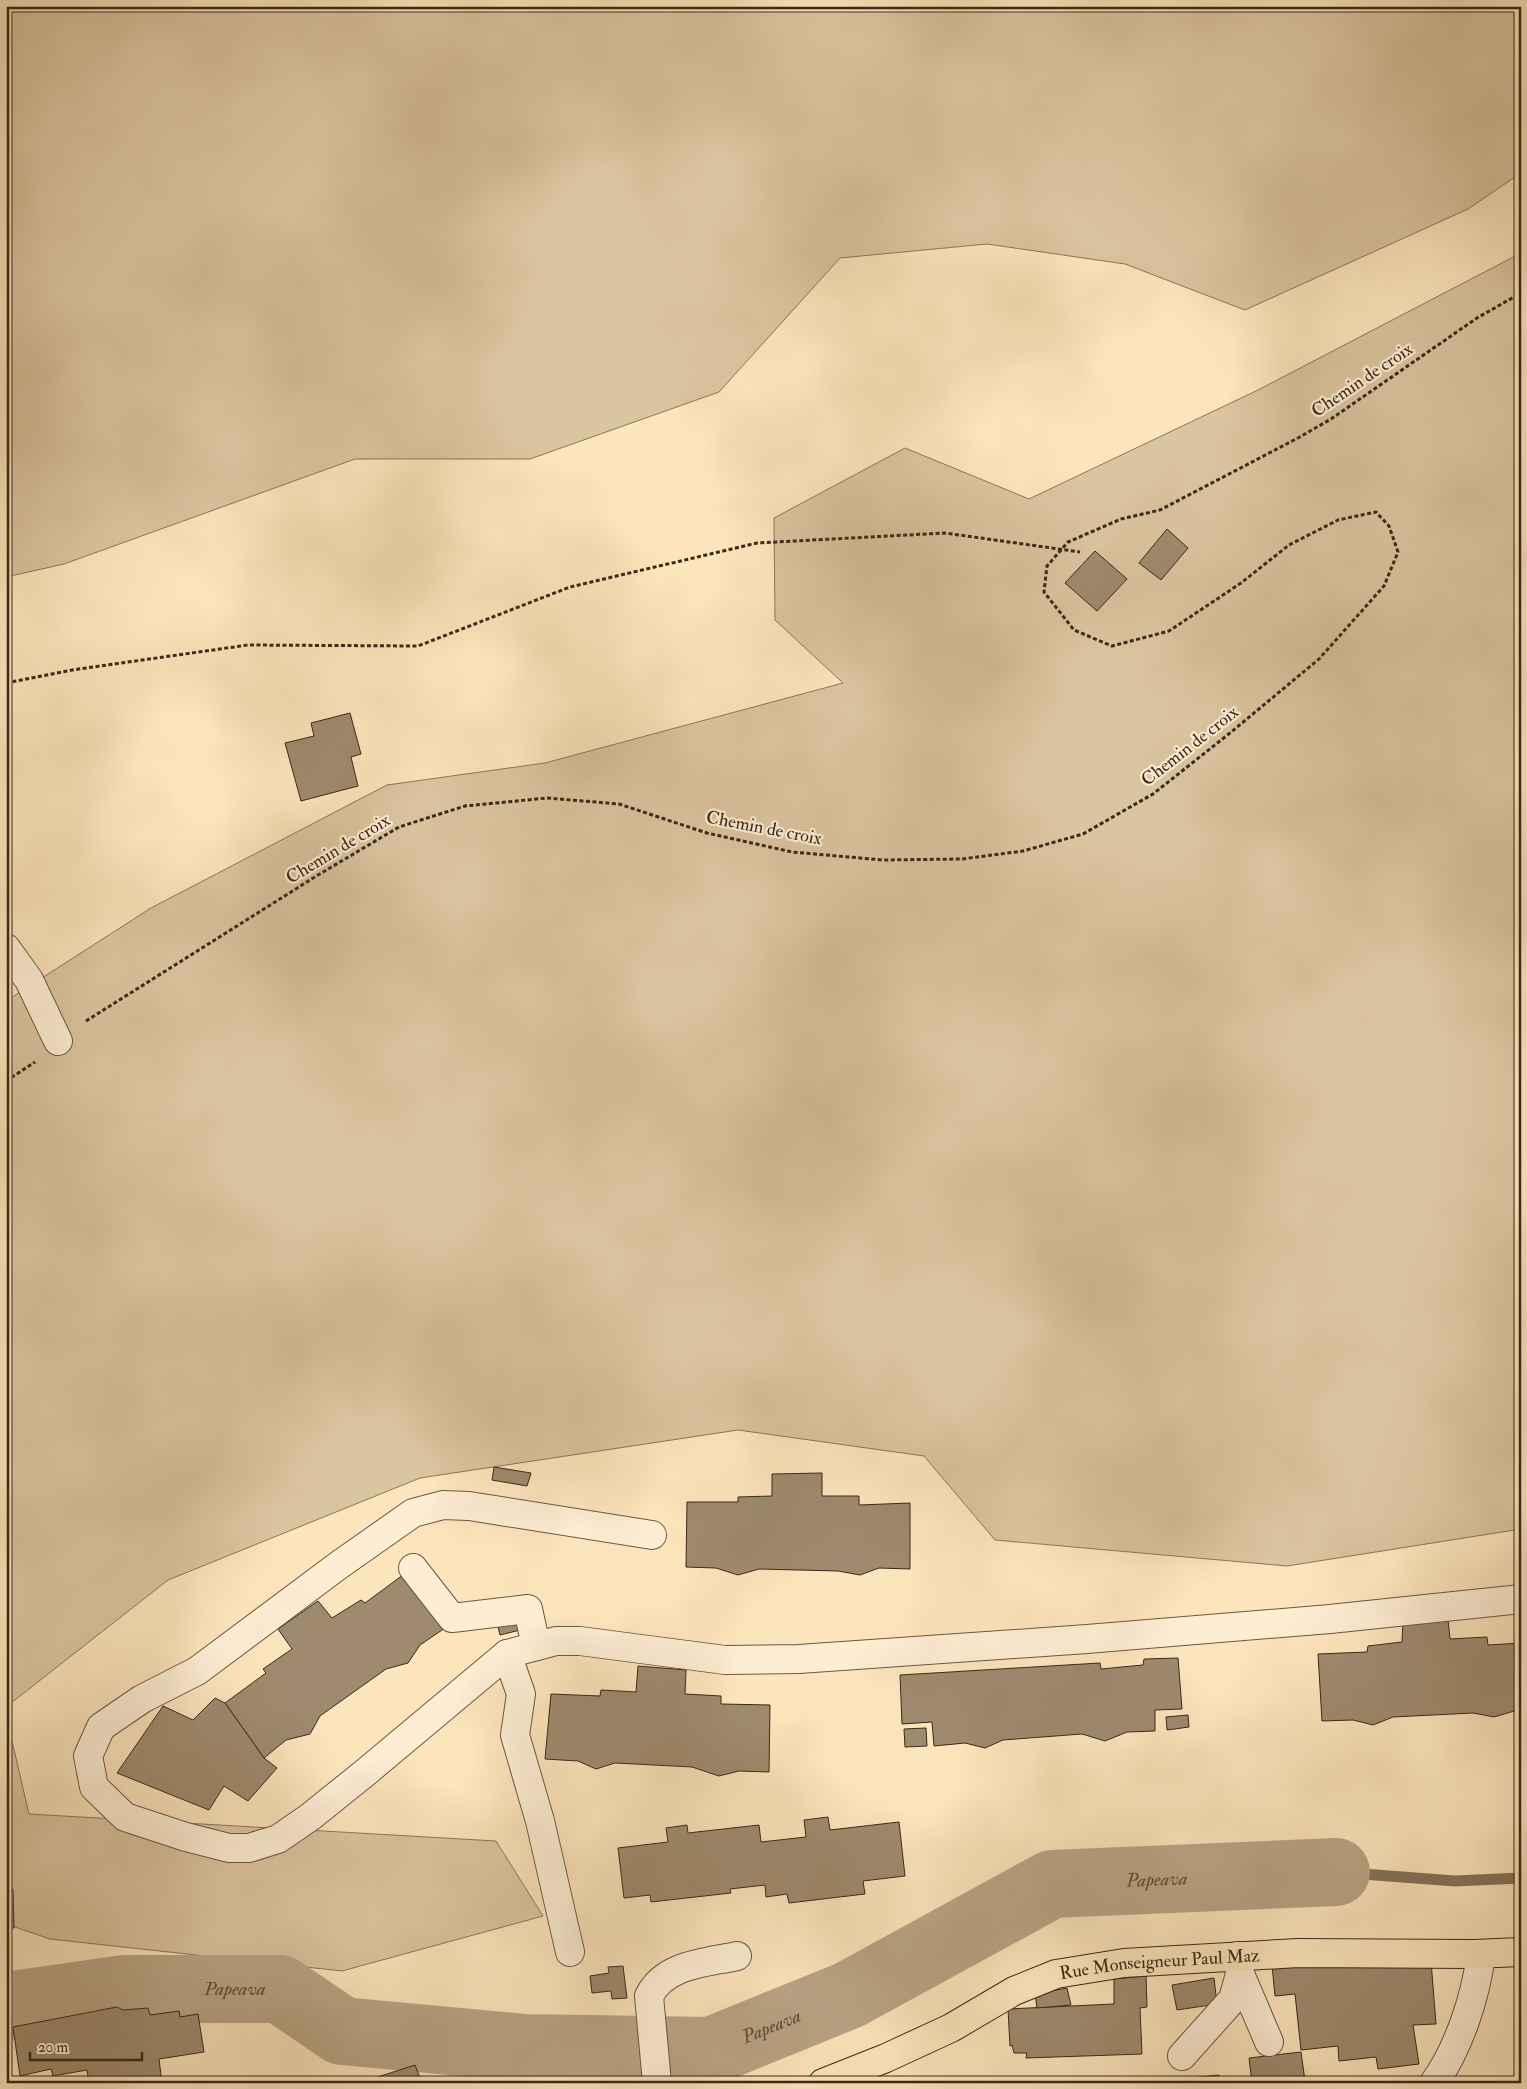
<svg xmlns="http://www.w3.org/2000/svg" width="1527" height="2089" viewBox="0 0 1527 2089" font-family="'IM FELL Double Pica',serif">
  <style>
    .green { fill: #dbc4a0; stroke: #8a765d }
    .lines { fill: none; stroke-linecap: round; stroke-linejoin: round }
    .stream { stroke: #85735a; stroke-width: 11 }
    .river { stroke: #b9a485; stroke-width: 68 }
    .building { fill: #9e8a6e; stroke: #38291a }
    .minor-casing { stroke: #695842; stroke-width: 30 }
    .major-casing { stroke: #38291a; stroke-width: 30 }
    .path { stroke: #38291a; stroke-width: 3; stroke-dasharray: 4 2.5; stroke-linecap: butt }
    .minor { stroke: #fdedd3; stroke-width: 28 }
    .major { stroke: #fce4bc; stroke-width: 28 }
    .labels { text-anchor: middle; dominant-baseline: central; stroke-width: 4.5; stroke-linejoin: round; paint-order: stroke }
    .street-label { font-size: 18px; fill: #38291a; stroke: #fdedd3 }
    .water-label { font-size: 19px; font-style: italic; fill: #5f4e3a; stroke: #fdedd3 }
  </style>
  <rect width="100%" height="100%" fill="#fce4bc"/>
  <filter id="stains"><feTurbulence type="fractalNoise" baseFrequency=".004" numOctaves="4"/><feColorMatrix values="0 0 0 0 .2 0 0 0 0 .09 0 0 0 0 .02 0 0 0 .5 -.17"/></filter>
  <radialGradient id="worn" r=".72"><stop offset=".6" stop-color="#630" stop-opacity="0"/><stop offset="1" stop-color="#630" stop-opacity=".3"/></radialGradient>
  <g class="green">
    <path d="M6 6H1521V173L1468 209 1245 310 1125 264 987 244 840 258 719 392 530 459H355L64 564 6 577Z"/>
    <path d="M1521 253V1529L1287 1566 995 1540 924 1456 738 1430 420 1478 168 1580 6 1707V1001L151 908 387 785 545 763 843 683 775 620 774 518 905 448 1029 499 1258 390Z"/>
    <path d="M6 1715 29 1814 496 1841 543 1916 342 1971 50 1939 6 1924Z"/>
  </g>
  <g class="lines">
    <path class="stream" d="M1336 1872 1455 1881 1521 1878"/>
    <path class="river" id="s1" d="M6 2006 125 1989H280L342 2031 525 2048 711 2051 849 1995 1052 1884 1336 1872"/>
  </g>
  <g class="building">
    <path d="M1167 529 1188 548 1161 580 1139 563Z"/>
    <path d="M1095 551 1127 579 1097 611 1065 583Z"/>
    <path d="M350 713 361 754 351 757 358 786 301 801 285 743 314 736 311 723Z"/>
    <path d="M494 1467 531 1473 527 1486 492 1480Z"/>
    <path d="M822 1473V1496H859V1505L910 1503V1569L879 1568 860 1575 838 1571 759 1569 738 1575 716 1568 686 1567 687 1502H738V1497L772 1496V1474Z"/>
    <path d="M403 1575 445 1628 420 1645 408 1663 386 1669 320 1716 310 1734 286 1740 264 1758 225 1703 266 1673 263 1669 292 1649 278 1629 318 1601 332 1618 361 1600 365 1603Z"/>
    <path d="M516 1613 520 1630 500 1635 496 1619Z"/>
    <path d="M1448 1619 1450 1639 1487 1637 1488 1645 1521 1643V1709L1494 1717 1473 1713 1393 1717 1373 1725 1353 1720 1322 1721 1318 1654 1367 1652 1368 1646 1402 1642 1403 1621Z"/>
    <path d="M1178 1658 1182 1709 1155 1710V1731L1127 1732 1105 1741 1082 1734 1003 1740 985 1748 965 1743 934 1746 932 1722 902 1724 900 1675 1100 1663 1101 1669 1143 1665 1144 1659Z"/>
    <path d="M638 1666 686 1670 685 1694 721 1696V1704L770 1705 769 1772 739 1771 719 1776 692 1767 615 1763 596 1769 578 1761 545 1759 551 1694 600 1696 601 1690 636 1692Z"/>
    <path d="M215 1698 225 1703 264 1758 277 1768 248 1801 224 1786 209 1810 117 1773 163 1706 193 1720Z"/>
    <path d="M1188 1715 1189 1727 1167 1730 1166 1717Z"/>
    <path d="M926 1728 927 1746 905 1747 904 1729Z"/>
    <path d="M828 1817 830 1830 899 1822 905 1876 863 1881 865 1894 789 1903 787 1894 766 1897 765 1885 730 1889 731 1893 651 1902 650 1895 624 1898 618 1848 668 1842 666 1828 687 1825 688 1833 759 1825 761 1842 806 1837 804 1820Z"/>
    <path d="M6 1889H13L14 1928H6Z"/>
    <path d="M1431 1961 1436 2024 1413 2025 1419 2064 1378 2069 1376 2057 1339 2061 1338 2046 1301 2050 1295 1994 1275 1996 1272 1965Z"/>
    <path d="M623 1966 627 1998 612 1999 611 1991 592 1993 590 1976 609 1973 608 1967Z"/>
    <path d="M1146 1976 1147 2007 1140 2008 1142 2054 1026 2058 1027 2053H1014L1012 2045 1010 2046 1008 2009 1114 2004V1979Z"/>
    <path d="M1214 1978 1217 2004 1177 2010 1172 1985Z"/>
    <path d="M1067 1988 1071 2005 1037 2008 1035 1994Z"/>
    <path d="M117 2007 123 2010 148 2008 150 2015 179 2011 180 2017 198 2014 204 2052 159 2059 162 2083H89L87 2070 53 2076 51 2069 20 2076 13 2027Z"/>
    <path d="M1301 2052 1305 2081 1335 2077 1336 2083H1252L1249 2058Z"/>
    <path d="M415 2065 422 2083H359Z"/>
    <path d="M1219 2075V2083H1146V2082Z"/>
  </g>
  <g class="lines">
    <defs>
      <g id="minor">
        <path d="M6 948 29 980 58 1041"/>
        <path d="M652 1535 469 1506 443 1505 413 1513 339 1565 197 1671 142 1699 101 1727 88 1756 94 1787 125 1817 186 1837 229 1848H249L278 1839 310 1817 366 1772 507 1654 556 1641H580L725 1660 799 1659 1087 1639 1330 1619 1521 1599"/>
        <path d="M413 1568 452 1618 528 1609 536 1646"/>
        <path d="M507 1654 521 1694 515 1735 540 1821 570 1952"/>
        <path d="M1240 1974 1269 2042"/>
        <path d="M1182 2056 1233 1999 1240 1974 1238 1956"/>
        <path d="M657 2083 649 1996C665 1964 705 1963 737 1956"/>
        <path d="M1434 2083C1459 2048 1476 1996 1481 1954"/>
      </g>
      <g id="major">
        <path id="s2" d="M823 2083 886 2058 951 2028 1014 1991 1056 1974 1124 1963 1298 1953 1474 1954 1521 1952"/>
      </g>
    </defs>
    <use href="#minor" class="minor-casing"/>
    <use href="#major" class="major-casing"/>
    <g class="path">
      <path d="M6 683 72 670 248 645 418 646 570 587 757 543 945 533 1080 552"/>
      <path d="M86 1021 318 875 399 827 465 806 547 798 619 804 707 833 792 852 883 860 962 859 1023 851 1083 834 1153 794 1230 733 1319 659 1384 586 1398 552 1389 526 1376 512 1338 520 1289 545 1241 583 1169 631 1112 646 1074 630 1044 592 1047 566 1068 542 1121 519 1160 510 1298 438 1331 419 1477 318 1521 293"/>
      <path d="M6 1081 35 1062"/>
    </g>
    <use href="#minor" class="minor"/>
    <use href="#major" class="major"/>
  </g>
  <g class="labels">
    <g class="street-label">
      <text transform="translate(1362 380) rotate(-34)">Chemin de croix</text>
      <text transform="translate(1190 746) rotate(-38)">Chemin de croix</text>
      <text transform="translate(764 828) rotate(11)">Chemin de croix</text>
      <text transform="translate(338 849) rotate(-31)">Chemin de croix</text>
      <text stroke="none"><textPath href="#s2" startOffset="362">Rue Monseigneur Paul Maz</textPath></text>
    </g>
    <g class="water-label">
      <text stroke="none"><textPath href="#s1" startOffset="1205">Papeava</textPath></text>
      <text stroke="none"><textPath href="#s1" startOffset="230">Papeava</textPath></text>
      <text stroke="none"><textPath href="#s1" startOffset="785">Papeava</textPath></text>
    </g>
  </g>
  <rect width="1527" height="2089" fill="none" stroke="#fce4bc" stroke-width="25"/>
  <rect x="8" y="8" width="1512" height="2074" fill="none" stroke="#38291a" stroke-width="2.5"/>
  <rect x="12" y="12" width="1502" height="2064" fill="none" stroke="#38291a"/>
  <path d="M30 2052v8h112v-8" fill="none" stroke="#38291a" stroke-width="2.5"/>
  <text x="38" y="2052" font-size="15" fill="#38291a" stroke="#fdedd3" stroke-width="4" paint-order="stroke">20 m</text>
  <rect width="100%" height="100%" filter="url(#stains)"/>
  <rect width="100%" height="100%" fill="url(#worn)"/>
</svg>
